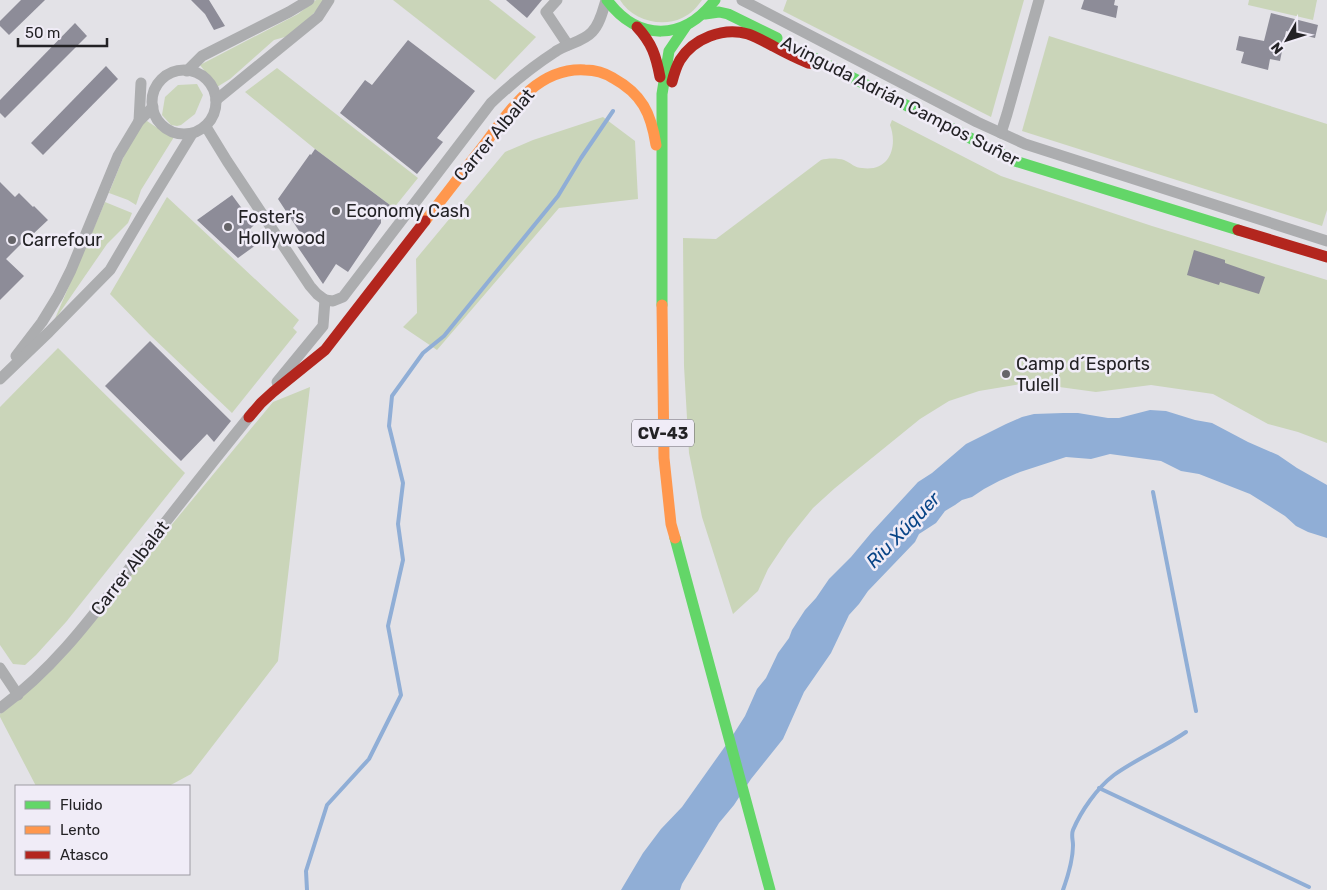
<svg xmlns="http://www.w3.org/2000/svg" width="1327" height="890" viewBox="0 0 1327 890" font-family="Rubik,sans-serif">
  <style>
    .green { fill: #cad5b9 }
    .water { fill: #90aed6 }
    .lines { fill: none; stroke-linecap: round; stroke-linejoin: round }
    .stream { stroke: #90aed6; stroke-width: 4 }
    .building { fill: #8d8c98 }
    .street { stroke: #acadaf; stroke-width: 11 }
    .fast { stroke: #63d668; stroke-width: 11 }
    .slow { stroke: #ff974d; stroke-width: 11 }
    .jam { stroke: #b3261e; stroke-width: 11 }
    .poi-dot { fill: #666569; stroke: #f0ecf7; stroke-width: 2 }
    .labels { text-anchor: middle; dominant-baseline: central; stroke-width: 5; stroke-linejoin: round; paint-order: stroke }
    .shield { fill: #f0ecf7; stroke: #605f64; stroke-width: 1 }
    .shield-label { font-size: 16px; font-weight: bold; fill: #232225 }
    .street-label { font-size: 18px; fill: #232225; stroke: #f0ecf7 }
    .poi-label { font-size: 18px; fill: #232225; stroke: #f0ecf7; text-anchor: start }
    .water-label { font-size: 19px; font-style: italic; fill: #094587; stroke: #f0ecf7 }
  </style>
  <rect width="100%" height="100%" fill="#e3e2e7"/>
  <g class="green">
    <path d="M316 0H325L326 1 292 35 274 40 230 79 217 87 200 65 298 14Z"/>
    <path d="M393 0H489L536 37 495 80Z"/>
    <path d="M620 0H702C697 7 691 14 682 18 661 28 632 20 620 0Z"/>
    <path d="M787 0H1024L991 117 783 11Z"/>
    <path d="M1249 0H1317L1313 20 1248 5Z"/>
    <path d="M1049 36 1327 124V210L1322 226 1022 131Z"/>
    <path d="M277 68 418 178 393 209 390 205 315 149 245 92Z"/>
    <path d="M197 84 203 95 195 114 181 125 177 126 171 125 162 115 165 97 178 85Z"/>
    <path d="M603 117 635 141 638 199 559 208 437 350 403 327 417 313 416 259 505 152 533 140Z"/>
    <path d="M892 120 1001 176 1152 226 1327 280V443L1298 432 1268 424 1213 394 1151 385 1096 392 1052 386 1032 382 979 391 949 401 920 419 835 488 813 508 788 539 768 569 758 591 733 614 702 517 689 453 684 366 683 238 716 239 821 160C827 158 838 158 844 160 851 163 855 168 862 168 890 172 898 146 890 125Z"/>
    <path d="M147 121 162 131 174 137 141 190 136 205 128 200 109 193C116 177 133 127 147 121Z"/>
    <path d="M167 197 299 320 293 328 297 332 232 413 149 334 110 294Z"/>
    <path d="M105 202 132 213 128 223 107 244 54 321Z"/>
    <path d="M58 348 185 473 66 622 36 655 25 665 13 664 0 645V407Z"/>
    <path d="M310 387 278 661 191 774 169 786H36L0 717V714L20 699 79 637 273 402Z"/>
  </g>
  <path class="water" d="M1150 410 1166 411 1195 420 1212 423 1248 442 1278 455 1297 468 1327 485V538L1308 532 1296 526 1285 516 1250 494 1199 474 1181 471 1161 461 1110 454 1091 459 1066 457 1020 472 999 481 984 489 972 497 962 500 955 505 945 511 936 523 919 534 915 542 868 591 859 604 849 615 831 653 804 692 783 739 751 779 734 805 719 823 682 884 680 890H621L643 853 661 829 682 807 731 738 745 716 757 689 766 678 778 653 789 638 792 630 805 610 816 598 829 579 851 557 871 533 918 482 932 473 966 444 1006 424 1022 417 1034 414 1063 413H1078L1108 418H1119Z"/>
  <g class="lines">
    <g class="stream">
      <path d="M1153 492 1196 711"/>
      <path d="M1099 788 1309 887"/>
      <path d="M307 890 306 871 327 805 369 759 401 695 388 626 403 560 398 524 403 483 389 426 392 396 423 353 444 336 558 196 581 158 613 111"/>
      <path d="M1063 890C1068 876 1073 860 1073 845 1073 840 1071 835 1073 830 1081 811 1097 788 1114 775 1136 759 1163 748 1186 732"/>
    </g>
  </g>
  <g class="building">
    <path d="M21 0H45L9 35 0 26V21Z"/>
    <path d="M191 0H209L225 26 214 30 205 14Z"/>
    <path d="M506 0H542L527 18Z"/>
    <path d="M1084 0H1115L1114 5 1118 6 1116 18 1081 9Z"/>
    <path d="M1271 13 1318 25 1315 38 1286 31 1280 61 1270 59 1268 70 1241 63 1244 52 1236 50 1239 36 1264 41Z"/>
    <path d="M75 23 87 36 5 118 0 113V100Z"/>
    <path d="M408 40 475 91 437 138 443 142 417 174 340 113 365 80 372 85Z"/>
    <path d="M106 66 118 79 43 155 31 143Z"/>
    <path d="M315 149 390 205 381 217V223L348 272 336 264 323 284 295 243 303 237 278 199 310 154 311 155Z"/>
    <path d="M0 182 15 197 19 193 33 207 34 206 48 220 32 235 31 234 6 259 24 276 0 300Z"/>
    <path d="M232 195 254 225 250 229 260 242 238 258 197 220Z"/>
    <path d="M1194 250 1225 260V263L1265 277 1259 294 1220 282 1219 285 1187 275Z"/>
    <path d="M150 341 231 421 214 442 207 434 181 461 105 386Z"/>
  </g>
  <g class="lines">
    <g class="street">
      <path d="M557 0 546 12 568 45"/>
      <path d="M742 0 977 122 1025 144 1327 241"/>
      <circle cx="184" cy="102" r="32"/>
      <path d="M187 71 202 56 289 12 309 0"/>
      <path d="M216 100 318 17 329 0"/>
      <path d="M139 121 141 83"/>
      <path d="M205 127 208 130 227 161 310 286 317 294 325 300"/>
      <path d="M1001 133 1007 114 1039 0"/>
      <path d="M325 300 333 301 343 297 491 103C511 84 532 67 555 52 566 44 583 42 592 32 600 24 603 10 606 0"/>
      <path d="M16 356 42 322 58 296 71 270 118 156 139 121 153 107"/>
      <path d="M0 379 49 332 110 270 143 214 192 134"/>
      <path d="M277 382 323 326 325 300"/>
      <path d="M0 668 18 695"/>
      <path d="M0 708C57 667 97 610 140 555 177 507 215 459 253 412"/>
    </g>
    <g class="fast">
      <path d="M607 0C638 42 684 41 715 0"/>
      <path d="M705 14 719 12 728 14 777 38"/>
      <path d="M812 57 1015 161 1238 230"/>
      <path d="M662 305V94L669 51 686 26"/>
      <path d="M675 538 770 890"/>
    </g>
    <g class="slow">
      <path d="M425 221C444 197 462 173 481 149 507 115 535 67 585 70 594 70 605 73 613 78 642 94 651 113 656 145"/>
      <path d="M662 305 664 458 671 524 675 538"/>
    </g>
    <g class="jam">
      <path d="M637 27C652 43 656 56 660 77"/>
      <path d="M672 82C674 74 676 67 680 60 694 38 723 27 748 34 757 37 765 42 773 46 784 52 796 58 808 63L816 64 824 63"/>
      <path d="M1238 230 1327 257"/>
      <path d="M249 417 261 403 273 392 325 350 425 221"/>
    </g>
  </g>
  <g class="poi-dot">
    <circle cx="336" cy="211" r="5"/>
    <circle cx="228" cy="227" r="5"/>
    <circle cx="12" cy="240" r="5"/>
    <circle cx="1006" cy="374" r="5"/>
  </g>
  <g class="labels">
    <rect class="shield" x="632" y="419.5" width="62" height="27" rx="4"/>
    <g class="shield-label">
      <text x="663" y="433">CV-43</text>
    </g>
    <g class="street-label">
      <text transform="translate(900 101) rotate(27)">Avinguda Adrián Campos Suñer</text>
      <text transform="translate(494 135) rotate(-50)">Carrer Albalat</text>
      <text transform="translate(130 568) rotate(-52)">Carrer Albalat</text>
    </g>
    <g class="poi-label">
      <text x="346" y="211">Economy Cash</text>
      <text x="238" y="217">Foster's<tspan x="238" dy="21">Hollywood</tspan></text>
      <text x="22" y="240">Carrefour</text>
      <text x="1016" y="364">Camp d´Esports<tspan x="1016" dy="21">Tulell</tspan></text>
    </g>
    <g class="water-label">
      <text transform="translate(903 530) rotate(-46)">Riu Xúquer</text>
    </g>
  </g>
  <rect x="15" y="785" width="175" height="90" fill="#f0ecf7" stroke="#9e9ba3"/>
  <rect x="25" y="801" width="25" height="8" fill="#63d668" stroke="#9e9ba3"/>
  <text x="60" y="810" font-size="15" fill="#232225">Fluido</text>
  <rect x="25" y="826" width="25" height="8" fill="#ff974d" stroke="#9e9ba3"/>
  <text x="60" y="835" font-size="15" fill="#232225">Lento</text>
  <rect x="25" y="851" width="25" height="8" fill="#b3261e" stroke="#9e9ba3"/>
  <text x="60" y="860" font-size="15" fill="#232225">Atasco</text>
  <g transform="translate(1287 40) rotate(231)" stroke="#f0ecf7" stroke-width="4" paint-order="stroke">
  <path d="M0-4L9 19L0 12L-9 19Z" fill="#232225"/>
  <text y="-8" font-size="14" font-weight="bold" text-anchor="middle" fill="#232225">N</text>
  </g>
  <path d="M18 38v8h89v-8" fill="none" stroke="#232225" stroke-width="2.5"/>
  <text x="25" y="38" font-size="15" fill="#232225" stroke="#f0ecf7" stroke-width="4" paint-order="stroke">50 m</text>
</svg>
